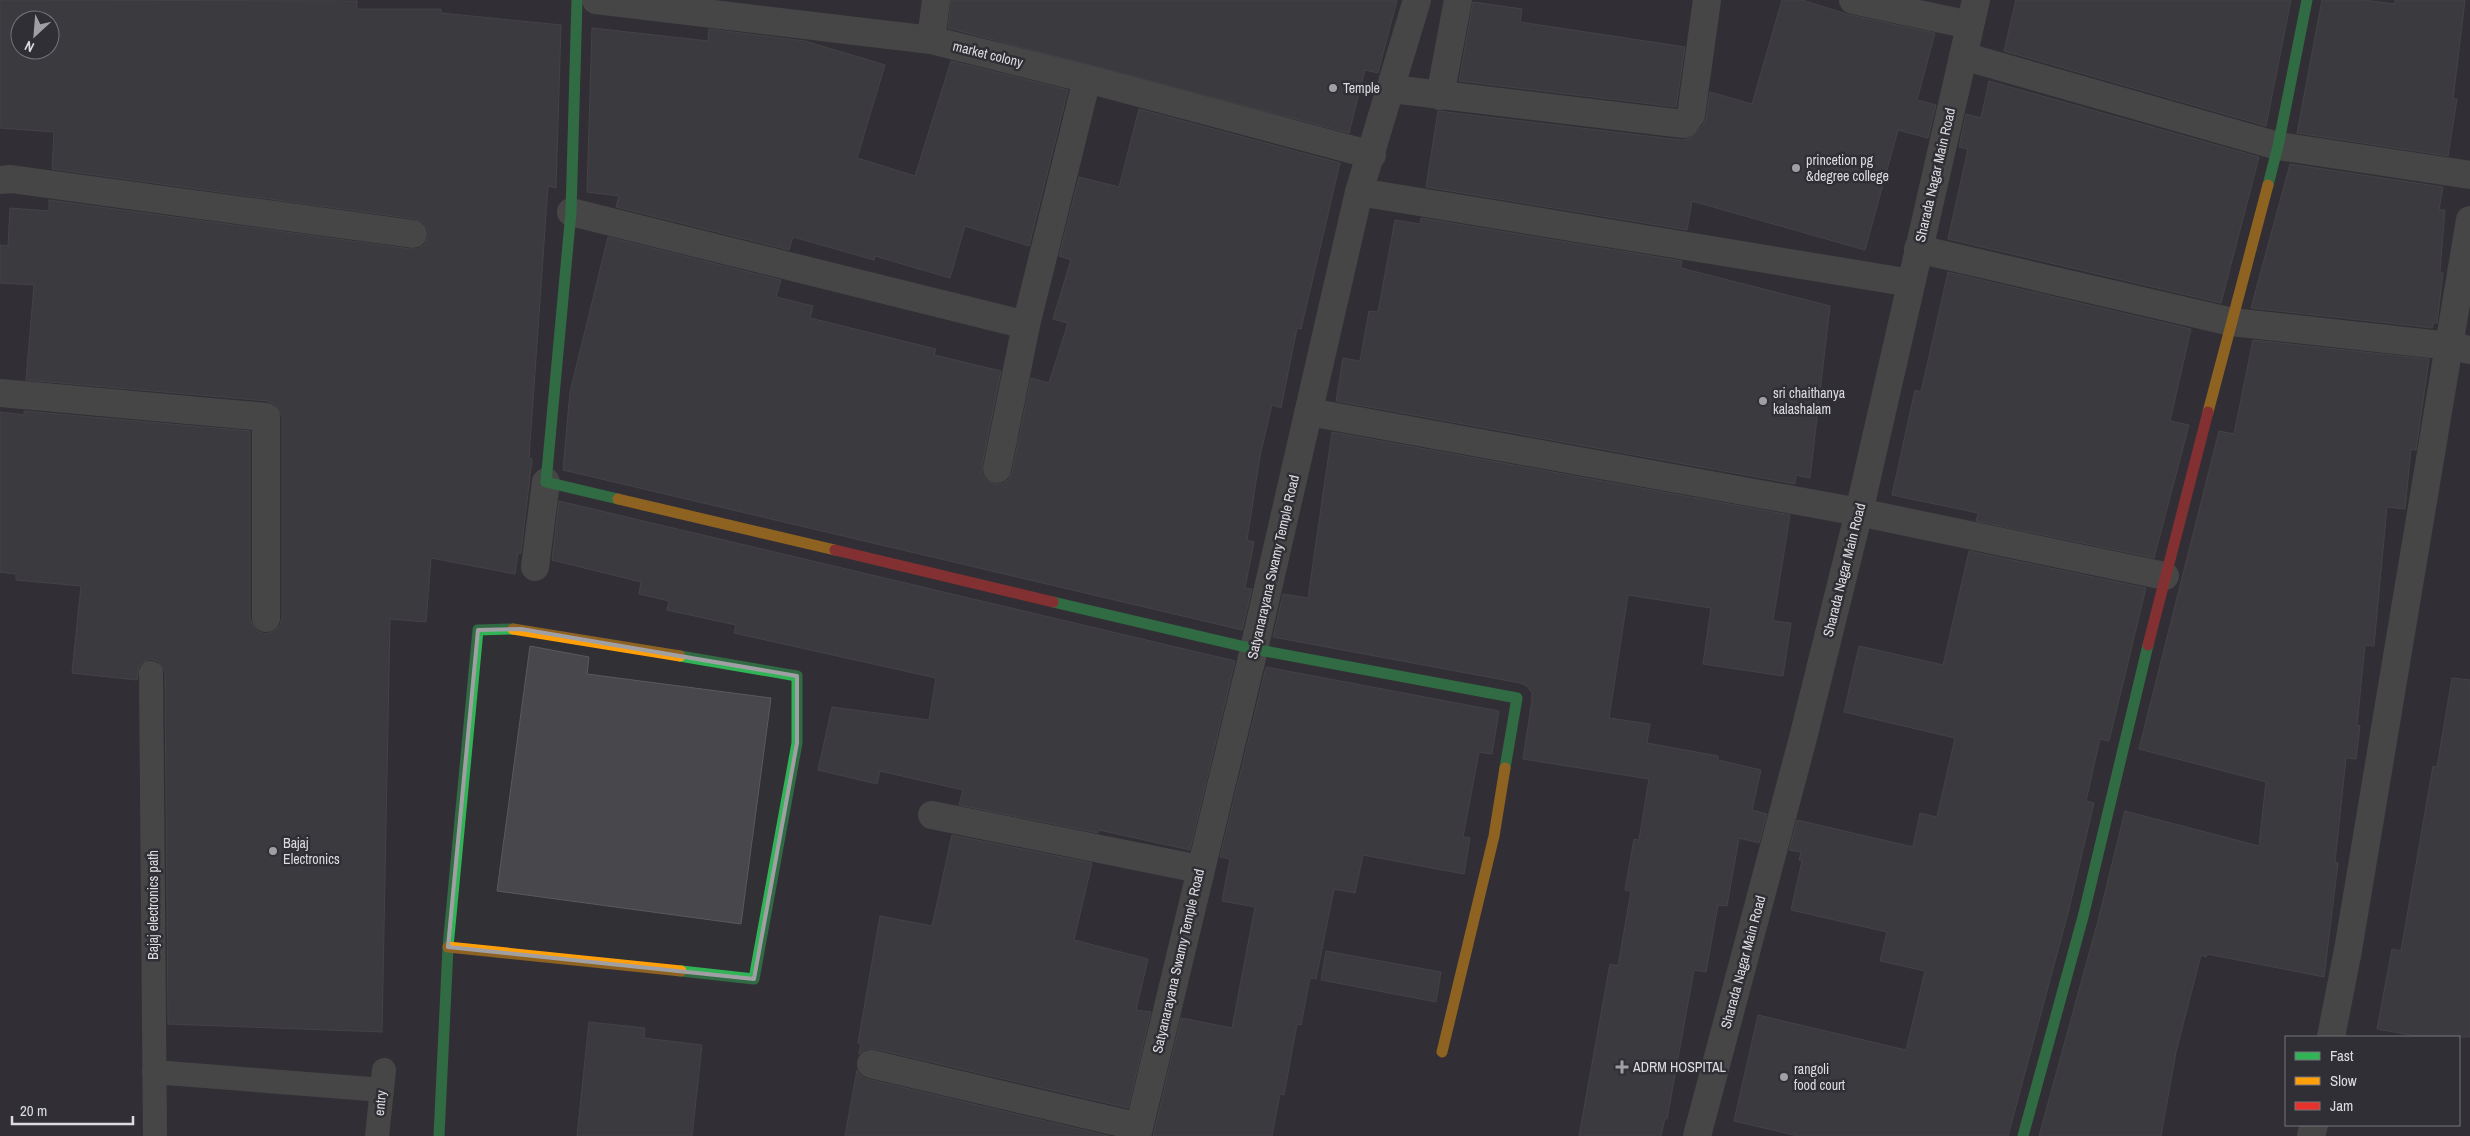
<svg xmlns="http://www.w3.org/2000/svg" width="2470" height="1136" viewBox="0 0 2470 1136" font-family="'Archivo Narrow',sans-serif">
  <style>
    .building { fill: #48474b; stroke: #5a595d; fill-rule: evenodd }
    .lines { fill: none; stroke-linecap: round; stroke-linejoin: round }
    .lane { stroke: #62625c; stroke-width: 24 }
    .street { stroke: #62625c; stroke-width: 28 }
    .fast { stroke: #30b455; stroke-width: 11 }
    .slow { stroke: #ff9f0a; stroke-width: 11 }
    .jam { stroke: #e5322d; stroke-width: 11 }
    .marked { fill: none; stroke: #a0a0a4; stroke-width: 4; stroke-linejoin: round }
    .poi-dot { fill: #a0a0a4; stroke: #302f36; stroke-width: 2 }
    .labels { text-anchor: middle; dominant-baseline: central; stroke-width: 5; stroke-linejoin: round; paint-order: stroke }
    .street-label { font-size: 14px; fill: #dcdce0; stroke: #302f36 }
    .poi-label { font-size: 14px; fill: #dcdce0; stroke: #302f36; text-anchor: start }
  </style>
  <rect width="100%" height="100%" fill="#313035"/>
  <g class="building">
    <path d="M0 0 357 1V9H441V13L561 25 556 188 548 186 529 458 532 459 521 553H518L515 574 431 558 426 622 390 619 382 1032 168 1024 165 672 158 661 150 659 139 666 137 680 72 673 81 586 16 580V574L0 572V412L24 415V411L250 431V618L253 626 259 632 266 634 274 631 280 625 282 618V417L275 404 267 401 26 380 34 285 0 283V245L8 246 10 208 49 211V200L411 249H418L425 244 428 237V229L423 222 415 219 52 169 54 132 0 128ZM20 20H50V50H20Z"/>
    <path d="M951 0H1397L1378 73 1365 70 1349 133 948 28Z"/>
    <path d="M1782 0H1802L1850 15 1935 33 1917 100 1936 105 1928 138 1898 130 1865 250 1692 201 1687 230 1426 187 1438 111 1682 140 1690 138 1703 125 1706 118 1710 92 1752 104Z"/>
    <path d="M2016 0H2291L2266 126 2004 51Z"/>
    <path d="M2322 0H2363L2395 4V0H2465L2453 99H2457L2448 156 2297 133Z"/>
    <path d="M1473 2 1522 9 1520 22 1685 47 1676 107 1459 81Z"/>
    <path d="M592 28 708 41 709 29 805 41 885 65 857 158 915 176 951 61 1068 90 1029 246 965 226 950 278 875 256 874 260 793 237 789 250 616 207 619 196 587 192Z"/>
    <path d="M1989 81 2259 157 2221 303 1948 239 1968 149 1959 147 1966 114 1981 118Z"/>
    <path d="M1139 109 1340 163 1301 329 1297 328 1281 408 1272 405 1260 456 1247 540 1254 542 1245 588 1252 589 1242 630 563 470 570 392 608 237 781 280 776 297 813 306 810 318 936 349 934 355 1001 371 982 466V474L987 481 994 484H1002L1009 479 1012 472 1031 378 1049 383 1068 323 1053 319 1071 260 1059 256 1079 177 1119 187Z"/>
    <path d="M2290 164 2443 187 2439 210H2445L2440 272 2443 273 2437 323H2433V328L2251 308Z"/>
    <path d="M1421 218 1682 261 1681 268 1830 306 1810 478 1796 475 1795 484 1336 401 1343 358 1360 361 1369 311 1378 312 1395 220 1420 224Z"/>
    <path d="M1948 272 2191 329 2170 421 2189 425 2154 558 1976 521 1978 513 1892 495 1915 390 1921 392Z"/>
    <path d="M2253 340 2429 359 2416 450 2411 449 2405 509 2387 507 2374 646 2365 645 2357 725 2360 726 2356 759 2346 758 2335 862 2338 863 2324 977 2207 954 2206 957 2201 955 2176 1052 2161 1136H2039L2098 921 2125 811 2259 846 2266 782 2139 749 2219 431 2234 434Z"/>
    <path d="M1332 432 1790 515 1773 621 1791 623 1783 676 1703 664 1711 608 1628 595 1609 718 1650 724 1647 743 1718 756V760L1761 770 1752 810 1767 814 1759 843 1739 838 1727 906 1718 905 1706 972 1694 970 1667 1119 1665 1118 1661 1136H1579L1610 964 1618 966 1631 891 1625 890 1634 839 1639 840 1649 779 1523 759 1532 700V693L1527 686 1520 683 1273 637 1283 594 1308 598Z"/>
    <path d="M559 501 1235 661 1190 850 1099 830 1098 833 959 805 963 790 880 771 877 784 818 770 832 707 929 720 936 678 734 633 736 625 667 610 669 601 639 594 641 582 552 560Z"/>
    <path d="M1969 551 2146 588 2109 741 2100 739 2086 801 2094 803 2068 913 2008 1136H1798L1734 1121 1758 1015 1906 1050 1925 971 1880 961 1887 932 1791 910 1802 861 1799 860 1801 852 1789 850 1797 820 1913 847 1920 813 1937 817 1955 738 1844 712 1859 646 1943 665Z"/>
    <path d="M530 646 589 657 587 674 771 698 741 924 497 891Z"/>
    <path d="M1266 667 1499 711 1492 754 1479 752 1463 837 1470 838 1464 874 1363 855 1355 893 1334 889 1316 979 1310 978 1301 1025 1297 1024 1284 1095 1280 1094 1272 1136H1153L1181 1018 1232 1028 1255 907 1222 901 1230 859 1220 857Z"/>
    <path d="M2452 678 2470 680V1037H2422L2377 1029 2392 949 2401 951 2433 766 2437 767Z"/>
    <path d="M952 835 1092 863 1074 940 1148 959 1136 1010 1151 1012 1128 1108 875 1049H866L859 1054 861 1043H858L880 916 932 926Z"/>
    <path d="M1326 951 1441 972 1436 1002 1321 980Z"/>
    <path d="M589 1022 645 1028 644 1038 702 1045 692 1136H577Z"/>
    <path d="M857 1070 861 1076 867 1079 1109 1136H845Z"/>
  </g>
  <g class="lines">
    <g class="lane">
      <path d="M151 673 155 1136"/>
      <path d="M154 1072 382 1090"/>
      <path d="M377 1136 384 1070"/>
    </g>
    <g class="street">
      <path d="M596 0 931 40 1087 79 1372 155"/>
      <path d="M1853 0 1970 25"/>
      <path d="M931 40 936 0"/>
      <path d="M1963 56 2278 146 2470 175"/>
      <path d="M1392 89 1684 124 1691 115 1707 0"/>
      <path d="M1440 96 1458 0"/>
      <path d="M0 180 11 179 413 234"/>
      <path d="M1359 192 1911 283"/>
      <path d="M571 212 1026 325"/>
      <path d="M1918 249 2232 322 2450 346 2470 350"/>
      <path d="M0 393 266 417V618"/>
      <path d="M1309 412 1859 512 2165 576"/>
      <path d="M997 469 1026 325 1087 79"/>
      <path d="M535 567 546 482"/>
      <path d="M932 815 1199 869"/>
      <path d="M2331 1037 2348 950 2470 220"/>
      <path d="M871 1064 1139 1127"/>
      <path d="M1137 1136 1254 649 1359 192 1417 0"/>
      <path d="M1697 1136 1803 738 1859 512 1976 0"/>
      <path d="M2311 1136 2314 1125"/>
    </g>
    <g class="fast">
      <path d="M577 0 571 212 546 482 618 499"/>
      <path d="M2268 185 2278 146 2307 0"/>
      <path d="M1053 602 1254 649 1517 698 1505 768"/>
      <path d="M680 656 797 676V743L754 979 681 971"/>
      <path d="M439 1136 448 947 478 630 513 629"/>
      <path d="M2023 1136 2083 917 2148 645"/>
    </g>
    <g class="slow">
      <path d="M2208 412 2268 185"/>
      <path d="M618 499 835 550"/>
      <path d="M513 629 680 656"/>
      <path d="M448 947 681 971"/>
      <path d="M1442 1052 1494 836 1505 768"/>
    </g>
    <g class="jam">
      <path d="M835 550 1053 602"/>
      <path d="M2148 645 2208 412"/>
    </g>
  </g>
  <path d="M0 0H2470V1136H0ZM521 629 797 676V743L754 979 448 947 478 630Z" fill="#313035" fill-opacity=".55" fill-rule="evenodd"/>
  <path class="marked" d="M521 629 797 676V743L754 979 448 947 478 630Z"/>
  <g class="poi-dot">
    <circle cx="1333" cy="88" r="5"/>
    <circle cx="1796" cy="168" r="5"/>
    <circle cx="1763" cy="401" r="5"/>
    <circle cx="273" cy="851" r="5"/>
    <path d="M1619.5 1059.5h5v5h5v5h-5v5h-5v-5h-5v-5h5z"/>
    <circle cx="1784" cy="1077" r="5"/>
  </g>
  <g class="labels">
    <g class="street-label">
      <text transform="translate(988 54) rotate(14)">market colony</text>
      <text transform="translate(1935 175) rotate(-77)">Sharada Nagar Main Road</text>
      <text transform="translate(1273 567) rotate(-77)">Satyanarayana Swamy Temple Road</text>
      <text transform="translate(1844 570) rotate(-76)">Sharada Nagar Main Road</text>
      <text transform="translate(153 905) rotate(-90)">Bajaj electronics path</text>
      <text transform="translate(1178 961) rotate(-77)">Satyanarayana Swamy Temple Road</text>
      <text transform="translate(1743 962) rotate(-75)">Sharada Nagar Main Road</text>
      <text transform="translate(380 1103) rotate(-85)">entry</text>
    </g>
    <g class="poi-label">
      <text x="1343" y="88">Temple</text>
      <text x="1806" y="160">princetion pg<tspan x="1806" dy="16">&amp;degree college</tspan></text>
      <text x="1773" y="393">sri chaithanya<tspan x="1773" dy="16">kalashalam</tspan></text>
      <text x="283" y="843">Bajaj<tspan x="283" dy="16">Electronics</tspan></text>
      <text x="1633" y="1067">ADRM HOSPITAL</text>
      <text x="1794" y="1069">rangoli<tspan x="1794" dy="16">food court</tspan></text>
    </g>
  </g>
  <rect x="2285" y="1036" width="175" height="90" fill="#302f36" stroke="#75747a"/>
  <rect x="2295" y="1052" width="25" height="8" fill="#30b455" stroke="#75747a"/>
  <text x="2330" y="1061" font-size="15" fill="#dcdce0">Fast</text>
  <rect x="2295" y="1077" width="25" height="8" fill="#ff9f0a" stroke="#75747a"/>
  <text x="2330" y="1086" font-size="15" fill="#dcdce0">Slow</text>
  <rect x="2295" y="1102" width="25" height="8" fill="#e5322d" stroke="#75747a"/>
  <text x="2330" y="1111" font-size="15" fill="#dcdce0">Jam</text>
  <g transform="translate(35 35) rotate(206)"><circle r="24" fill="#302f36" stroke="#75747a"/>
  <path d="M0-4L9 19L0 12L-9 19Z" fill="#a0a0a4"/>
  <text y="-8" font-size="14" font-weight="bold" text-anchor="middle" fill="#dcdce0">N</text>
  </g>
  <path d="M12 1116v8h121v-8" fill="none" stroke="#dcdce0" stroke-width="2.5"/>
  <text x="20" y="1116" font-size="15" fill="#dcdce0" stroke="#302f36" stroke-width="4" paint-order="stroke">20 m</text>
</svg>
